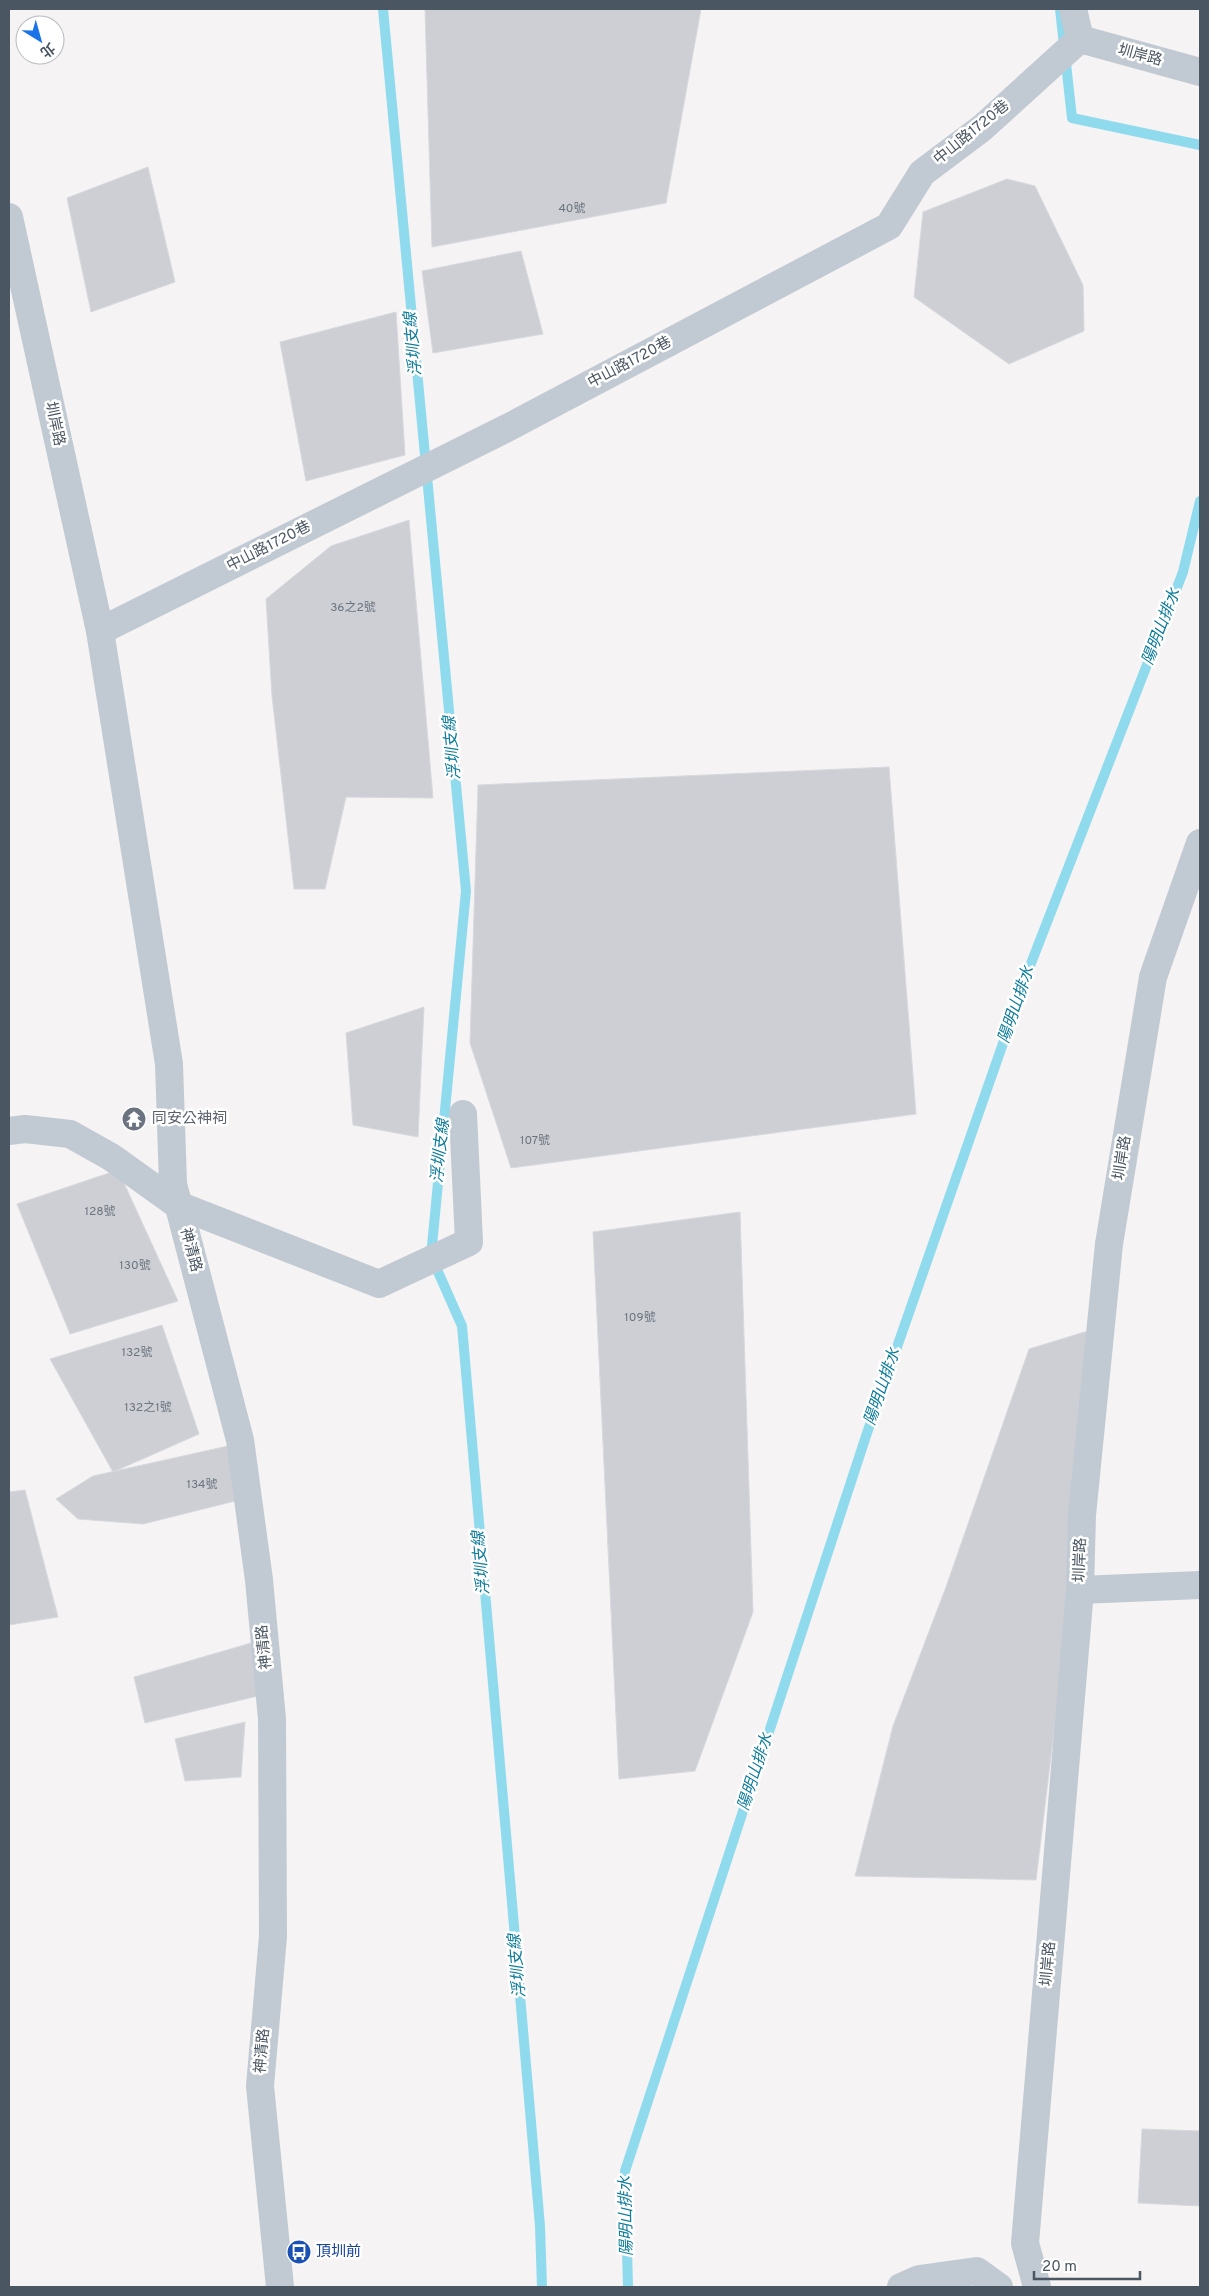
<svg xmlns="http://www.w3.org/2000/svg" width="1209" height="2296" viewBox="0 0 1209 2296" font-family="Overpass,'Noto Sans TC',sans-serif">
  <style>
    .lines { fill: none; stroke-linecap: round; stroke-linejoin: round }
    .stream { stroke: #90daee; stroke-width: 10 }
    .building { fill: #cdcfd5; stroke: #d7d9de }
    .minor { stroke: #c1cad2; stroke-width: 28 }
    .labels { text-anchor: middle; dominant-baseline: central; stroke-width: 5; stroke-linejoin: round; paint-order: stroke }
    .number-label { font-size: 12px; fill: #6b747e }
    .street-label { font-size: 15px; fill: #4a5661; stroke: #fff }
    .worship-label { font-size: 15px; fill: #5b616d; stroke: #fff; text-anchor: start }
    .transit-label { font-size: 15px; fill: #164399; stroke: #fff; text-anchor: start }
    .water-label { font-size: 16px; font-style: italic; fill: #0c7c9b; stroke: #fff }
  </style>
  <rect width="100%" height="100%" fill="#f5f3f3"/>
  <g class="lines">
    <g class="stream">
      <path d="M383 9 466 891 431 1256 462 1326 540 2226 542 2287"/>
      <path d="M1060 9 1072 118 1200 145"/>
      <path d="M628 2287 625 2171 867 1433 1030 966 1183 572 1200 501"/>
    </g>
  </g>
  <g class="building">
    <path d="M425 9H701L666 203 432 247Z"/>
    <path d="M148 167 175 282 91 312 67 198Z"/>
    <path d="M1007 179 1035 186 1083 285 1084 331 1009 364 914 297 923 212Z"/>
    <path d="M521 251 543 334 433 353 422 271Z"/>
    <path d="M396 312 405 455 306 481 280 342Z"/>
    <path d="M409 520 433 798 346 797 325 889H294L272 696 266 599 331 546Z"/>
    <path d="M889 767 916 1114 511 1168 470 1043 478 785Z"/>
    <path d="M424 1007 418 1137 353 1125 346 1033Z"/>
    <path d="M118 1170 178 1301 70 1334 17 1204Z"/>
    <path d="M740 1212 753 1612 695 1771 619 1779 593 1232Z"/>
    <path d="M162 1325 199 1434 113 1472 50 1359Z"/>
    <path d="M1088 1331 1071 1592 1036 1880 855 1876 893 1726 946 1587 1029 1349Z"/>
    <path d="M228 1446 247 1498 143 1524 78 1519 56 1499 93 1476Z"/>
    <path d="M25 1490 58 1617 9 1625V1492Z"/>
    <path d="M258 1641 262 1695 145 1723 134 1677Z"/>
    <path d="M245 1722 241 1777 185 1781 175 1739Z"/>
    <path d="M1142 2129 1200 2131V2206L1138 2203Z"/>
  </g>
  <g class="lines">
    <g class="minor">
      <path d="M1073 9 1080 39"/>
      <path d="M1080 39 1200 72"/>
      <path d="M9 217 100 631 169 1064 173 1184 240 1440 259 1580 272 1719 273 1936 260 2086 280 2287"/>
      <path d="M100 631 511 426 889 226 922 173 982 128 1080 39"/>
      <path d="M9 1131 25 1129 70 1134 111 1157 178 1205 379 1284 469 1242 463 1114"/>
      <path d="M1080 1590 1200 1585"/>
      <path d="M901 2287 919 2279 977 2271 999 2287"/>
      <path d="M1037 2287 1025 2243 1080 1590 1082 1515 1109 1244 1153 977 1200 843"/>
    </g>
  </g>
  <defs>
    <symbol id="temple-disc" viewBox="-11 -11 22 22"><circle r="9.5" fill="#6b7280" stroke="#fff"/><path d="M0-6L5-2H3V0L6.5 2.5H4V6H1.5V3h-3V6H-4V2.5H-6.5L-3 0V-2H-5Z" fill="#fff"/></symbol>
    <symbol id="bus-disc" viewBox="-11 -11 22 22"><circle r="9.5" fill="#1a4fb4" stroke="#fff"/><path d="M-5-6H5V4H4V6H2V4H-2V6H-4V4H-5ZM-3.5-4V0h7V-4ZM-3.5 1.2v1.5H-2V1.2ZM2 1.2v1.5H3.5V1.2Z" fill="#fff"/></symbol>
  </defs>
  <g fill-rule="evenodd">
    <use href="#temple-disc" x="120" y="1105" width="28" height="28"/>
    <use href="#bus-disc" x="285" y="2238" width="28" height="28"/>
  </g>
  <g class="labels">
    <g class="number-label">
      <text x="572" y="209">40號</text>
      <text x="353" y="608">36之2號</text>
      <text x="535" y="1141">107號</text>
      <text x="100" y="1212">128號</text>
      <text x="135" y="1266">130號</text>
      <text x="640" y="1318">109號</text>
      <text x="137" y="1353">132號</text>
      <text x="148" y="1408">132之1號</text>
      <text x="202" y="1485">134號</text>
    </g>
    <g class="street-label">
      <text transform="translate(1140 56) rotate(15)">圳岸路</text>
      <text transform="translate(972 133) rotate(-39)">中山路1720巷</text>
      <text transform="translate(630 363) rotate(-28)">中山路1720巷</text>
      <text transform="translate(54 424) rotate(78)">圳岸路</text>
      <text transform="translate(269 547) rotate(-27)">中山路1720巷</text>
      <text transform="translate(1123 1158) rotate(-81)">圳岸路</text>
      <text transform="translate(190 1250) rotate(75)">神清路</text>
      <text transform="translate(1081 1560) rotate(-88)">圳岸路</text>
      <text transform="translate(265 1647) rotate(-96)">神清路</text>
      <text transform="translate(1049 1964) rotate(-85)">圳岸路</text>
      <text transform="translate(263 2051) rotate(-85)">神清路</text>
    </g>
    <g class="worship-label">
      <text x="152" y="1119">同安公神祠</text>
    </g>
    <g class="transit-label">
      <text x="316" y="2252">頂圳前</text>
    </g>
    <g class="water-label">
      <text transform="translate(414 344) rotate(-95)">浮圳支線</text>
      <text transform="translate(1162 627) rotate(-69)">陽明山排水</text>
      <text transform="translate(453 748) rotate(-95)">浮圳支線</text>
      <text transform="translate(1017 1005) rotate(-71)">陽明山排水</text>
      <text transform="translate(441 1151) rotate(-84)">浮圳支線</text>
      <text transform="translate(883 1387) rotate(-71)">陽明山排水</text>
      <text transform="translate(482 1563) rotate(-95)">浮圳支線</text>
      <text transform="translate(756 1772) rotate(-72)">陽明山排水</text>
      <text transform="translate(518 1966) rotate(-95)">浮圳支線</text>
      <text transform="translate(627 2216) rotate(-91)">陽明山排水</text>
    </g>
  </g>
  <rect width="1209" height="2296" fill="none" stroke="#4a5661" stroke-width="20"/>
  <g transform="translate(40 40) rotate(143)"><circle r="24" fill="#ffffff" stroke="#b7bbc0"/>
  <path d="M0-4L9 19L0 12L-9 19Z" fill="#1a73e8"/>
  <text y="-8" font-size="14" font-weight="bold" text-anchor="middle" fill="#4a5661">北</text>
  </g>
  <path d="M1034 2271v8h106v-8" fill="none" stroke="#4a5661" stroke-width="2.5"/>
  <text x="1042" y="2271" font-size="15" fill="#4a5661" stroke="#ffffff" stroke-width="4" paint-order="stroke">20 m</text>
</svg>
